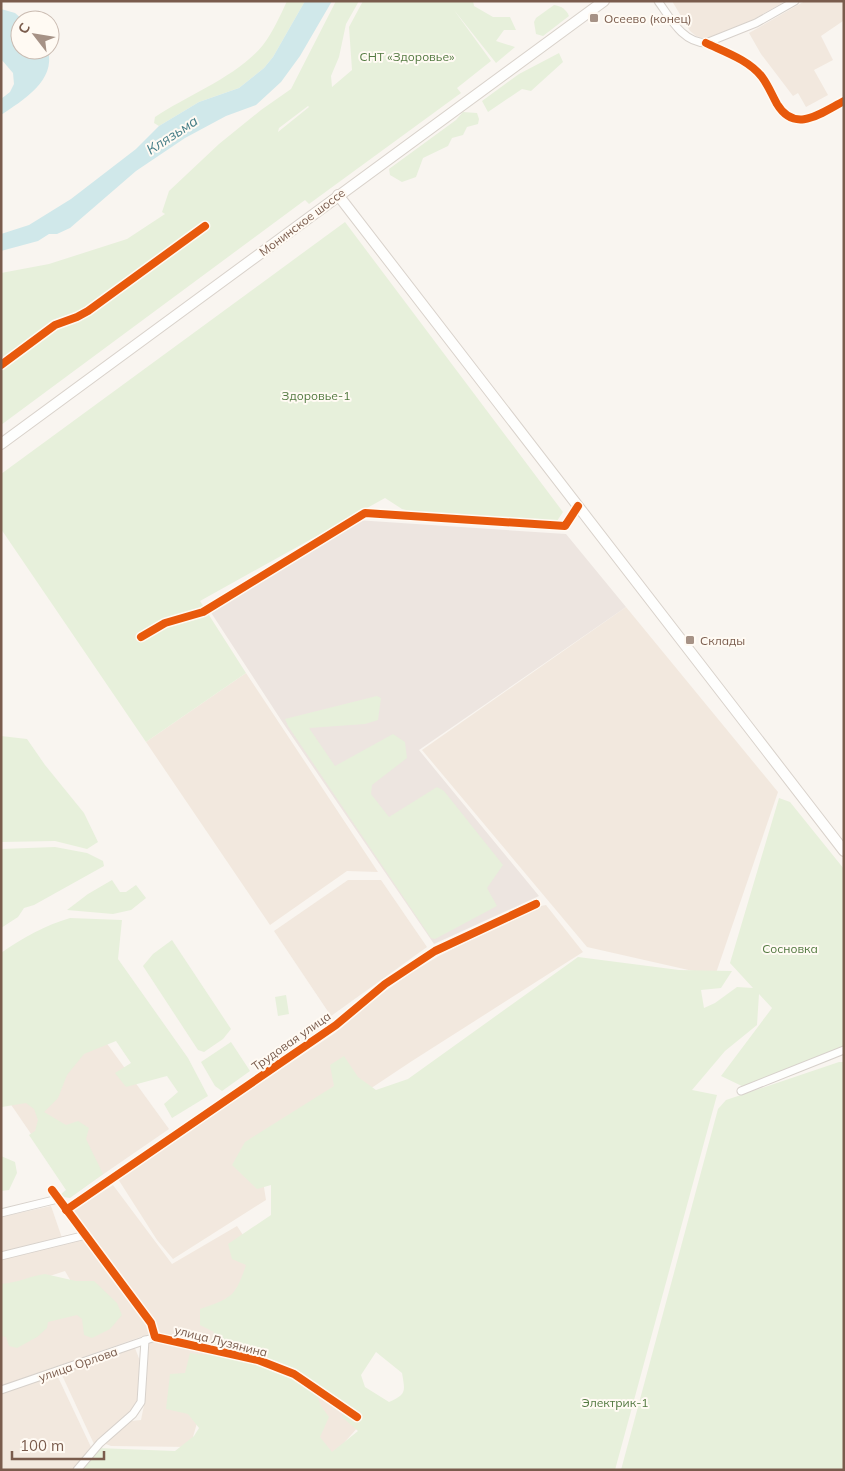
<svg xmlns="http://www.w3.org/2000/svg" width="845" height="1471" viewBox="0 0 845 1471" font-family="Mulish,sans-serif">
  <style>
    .residential { fill: #f2e8de }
    .industrial { fill: #ede5e0 }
    .green { fill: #e7f0db; fill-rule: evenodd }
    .water { fill: #d0e8ea }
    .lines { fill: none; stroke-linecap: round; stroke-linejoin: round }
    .minor-casing { stroke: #d7d1cb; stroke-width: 9 }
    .secondary-casing { stroke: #d9d2cb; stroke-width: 12 }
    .minor { stroke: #fefefd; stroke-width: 7 }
    .secondary { stroke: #fefefd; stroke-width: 10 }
    .cycleway-casing { stroke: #fffaf3; stroke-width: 11 }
    .cycleway { stroke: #e8590c; stroke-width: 8 }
    .poi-dot { fill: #a69286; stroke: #fffaf3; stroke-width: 2 }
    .labels { text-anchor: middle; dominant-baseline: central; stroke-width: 4; stroke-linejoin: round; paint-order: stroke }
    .poi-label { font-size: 12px; fill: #7a5c4d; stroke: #fffaf3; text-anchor: start }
    .park-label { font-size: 12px; fill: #537a41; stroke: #fffaf3 }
    .street-label { font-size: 12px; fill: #7a5c4d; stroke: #fffaf3 }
    .water-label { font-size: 14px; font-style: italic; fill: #437c86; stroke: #fffaf3 }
  </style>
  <rect width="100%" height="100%" fill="#f9f5f0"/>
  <g class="residential">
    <path d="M672 1H781L782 3 751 21 708 39 696 36 690 31Z"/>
    <path d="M805 1H844V23L843 21 821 36 833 60 814 70 828 95 806 107 798 93 793 96 761 54 749 33Z"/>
    <path d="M626 607 778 792 715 976 587 947 422 750Z"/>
    <path d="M246 673 378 872 347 871 270 925 146 742Z"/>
    <path d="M348 880H381L427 947 331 1016 274 931Z"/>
    <path d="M546 905 583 952 412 1061 260 1162 266 1200 173 1259 157 1240 118 1179 335 1033 377 997 412 972 439 956 536 907Z"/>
    <path d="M100 1034 169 1129 73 1195 3 1093Z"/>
    <path d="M113 1185 172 1264 237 1226 273 1280 258 1355 160 1333 152 1319 73 1211Z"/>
    <path d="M51 1206 62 1238 1 1254V1217Z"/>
    <path d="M83 1238 149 1328V1334L1 1386V1335L87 1309 65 1271 1 1292V1260Z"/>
    <path d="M153 1341 169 1342 224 1355 295 1378 360 1425 334 1454 200 1413 190 1447 111 1446 103 1443 130 1421 141 1420 145 1400 146 1360 149 1343Z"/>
    <path d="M135 1348 140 1361 139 1397 136 1408 94 1444 61 1373Z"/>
    <path d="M57 1375 91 1447 73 1470H1V1393Z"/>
  </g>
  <path class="industrial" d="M356 520 566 534 626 607 419 750 539 896 434 944 283 723 210 611Z"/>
  <g class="green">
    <path d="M287 1H305L273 57 264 68 239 88 199 102 159 126 154 123 155 117C188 95 238 76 263 45 273 32 280 16 287 1Z"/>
    <path d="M336 1H359L346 24 339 57 331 76 332 87 352 70 349 27 363 1H473L474 6 493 17H510L516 30H504L496 41 515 47 496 63 454 10 491 61 457 88 461 93 309 204 305 200 1 425V273L49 264 127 239 165 214 162 212 169 191 219 144 261 110 291 89ZM308 106 309 107 278 132 279 128Z"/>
    <path d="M554 5C561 6 566 9 569 16L543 36 536 34 534 22 536 18Z"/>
    <path d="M559 53 563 62 531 91 522 89 488 112 482 101 519 74Z"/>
    <path d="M463 112 477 113 479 119 478 124 467 127 463 135 452 138 448 146 423 158 416 177 402 182 390 175 389 169 456 120Z"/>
    <path d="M345 222 563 512 557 521 418 513 402 509 385 498 200 601 246 673 146 742 1 529V474Z"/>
    <path d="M377 696 381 698 378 720 365 724 309 728 335 766 393 734 405 742 407 758 372 785 371 794 389 817 437 787 444 791 503 865 487 888 497 906 435 939 431 938 288 726 285 719Z"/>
    <path d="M1 736 27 739 45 765 84 813 98 842 87 849 55 841 1 842Z"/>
    <path d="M779 798 790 802 844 869V1047L746 1088 721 1076 772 1008 759 994 757 1025 725 1051 692 1090 717 1095 615 1470H80L97 1448 175 1451 194 1436 199 1428 188 1414 166 1409 170 1374 185 1373 190 1353 206 1355 214 1332 200 1325V1309C231 1298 235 1298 246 1265L232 1259 228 1244 271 1215V1185L257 1189 232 1165 245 1142 334 1086 330 1065 344 1056 358 1077 376 1090 408 1079 578 957 679 970 732 971 721 988 701 990 704 1008 715 1003 737 987 753 988 730 963ZM376 1352 402 1373C405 1391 407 1394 389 1402L365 1387 361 1375ZM316 1393 344 1410 342 1417 358 1431 332 1452 320 1437 329 1417 321 1406Z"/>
    <path d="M55 847 87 853 103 861 104 866 34 905 24 908 18 917 1 928V849Z"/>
    <path d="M112 880 120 892H126L136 885 146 898 131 910 113 914 67 910 88 894Z"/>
    <path d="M70 918 122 920 118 959 188 1058 208 1096 172 1118 164 1104 178 1092 167 1076 126 1087 115 1073 131 1063 116 1041 84 1054 67 1075 58 1098 44 1112 66 1125 78 1121 89 1128 86 1139 103 1174 70 1198 63 1197 61 1194 66 1190 29 1135 35 1131 38 1120 34 1109 26 1103 2 1107 1 1105V953C22 938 46 925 70 918Z"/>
    <path d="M172 940 231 1029 223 1039 204 1052 198 1050 143 966 153 954Z"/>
    <path d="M286 995 289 1014 278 1016 275 997Z"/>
    <path d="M231 1042 250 1071 222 1091 215 1086 201 1062Z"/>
    <path d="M839 1062H844V1470H621L718 1109 726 1100Z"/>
    <path d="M1 1156 15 1162 17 1173 9 1190 1 1191Z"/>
    <path d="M45 1274 76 1281H94L117 1303 122 1315 110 1329 92 1338 84 1335 82 1319 77 1315 48 1322 47 1328 37 1337 17 1348 9 1346 6 1337 1 1336V1284C17 1283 30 1276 45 1274Z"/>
  </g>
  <g class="water">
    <path d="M305 1H332L300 56 281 82 256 105 226 116 185 138 136 171 70 228 57 234H49L38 241 1 251V234L29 225 71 199 136 149 159 126 199 102 239 88 264 68 273 57Z"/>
    <path d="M1 9 15 13 23 20H20V50H48C56 81 23 100 1 115V99L10 92 14 84 13 73 1 59Z"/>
  </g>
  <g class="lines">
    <defs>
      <g id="minor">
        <path d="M658 1C671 19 682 42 706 43L756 23 795 1"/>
        <path d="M706 43C725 52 749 60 762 77 768 85 772 95 777 104 795 134 821 113 844 101"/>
        <path d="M1 365 55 325 77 317 88 311 205 226"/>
        <path d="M141 637 165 623 203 612 365 513 565 526 578 506"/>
        <path d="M741 1091 844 1050"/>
        <path d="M52 1190 151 1323 155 1337 258 1360 294 1374 357 1417"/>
        <path d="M66 1210 336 1025 385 984 435 951 536 904"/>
        <path d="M1 1213 58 1199"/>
        <path d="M1 1256 86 1235"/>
        <path d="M1 1390 155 1337"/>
        <path d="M77 1470 100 1443 133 1414 141 1402 145 1340"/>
      </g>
      <g id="secondary">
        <path d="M338 195 844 851"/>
        <path d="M1 444 604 1"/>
      </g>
    </defs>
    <use href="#minor" class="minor-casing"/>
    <use href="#secondary" class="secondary-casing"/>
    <use href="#minor" class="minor"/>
    <use href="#secondary" class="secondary"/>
    <defs>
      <g id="cycleway">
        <path d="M706 43C725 52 749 60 762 77 768 85 772 95 777 104 795 134 821 113 844 101"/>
        <path d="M1 365 55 325 77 317 88 311 205 226"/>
        <path d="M141 637 165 623 203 612 365 513 565 526 578 506"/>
        <path d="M52 1190 151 1323 155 1337 258 1360 294 1374 357 1417"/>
        <path d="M66 1210 336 1025 385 984 435 951 536 904"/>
      </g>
    </defs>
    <use href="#cycleway" class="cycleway-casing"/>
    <use href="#cycleway" class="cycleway"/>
  </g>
  <g class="poi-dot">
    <rect x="589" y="13" width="10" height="10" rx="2.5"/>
    <rect x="685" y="635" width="10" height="10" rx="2.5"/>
  </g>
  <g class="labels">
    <g class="poi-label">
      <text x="604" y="18">Осеево (конец)</text>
      <text x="700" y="640">Склады</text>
    </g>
    <g class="park-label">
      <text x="407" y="56">СНТ «Здоровье»</text>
      <text x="316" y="395">Здоровье-1</text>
      <text x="790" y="948">Сосновка</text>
      <text x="615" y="1402">Электрик-1</text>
    </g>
    <g class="street-label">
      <text transform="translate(302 222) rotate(-37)">Монинское шоссе</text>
      <text transform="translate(291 1041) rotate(-35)">Трудовая улица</text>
      <text transform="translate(221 1341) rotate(14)">улица Лузянина</text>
      <text transform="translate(78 1364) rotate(-19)">улица Орлова</text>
    </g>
    <g class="water-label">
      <text transform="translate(172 135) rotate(-33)">Клязьма</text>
    </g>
  </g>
  <rect width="845" height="1471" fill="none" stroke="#7a5c4d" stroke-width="5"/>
  <g transform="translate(35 35) rotate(301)"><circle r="24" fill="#fffaf3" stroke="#cabbb1"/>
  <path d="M0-4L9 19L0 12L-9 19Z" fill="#a69286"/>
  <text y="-8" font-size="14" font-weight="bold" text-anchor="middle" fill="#7a5c4d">С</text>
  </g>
  <path d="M12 1451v8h92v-8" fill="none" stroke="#7a5c4d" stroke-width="2.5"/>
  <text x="20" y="1451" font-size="15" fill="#7a5c4d" stroke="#fffaf3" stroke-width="4" paint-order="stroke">100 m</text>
</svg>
